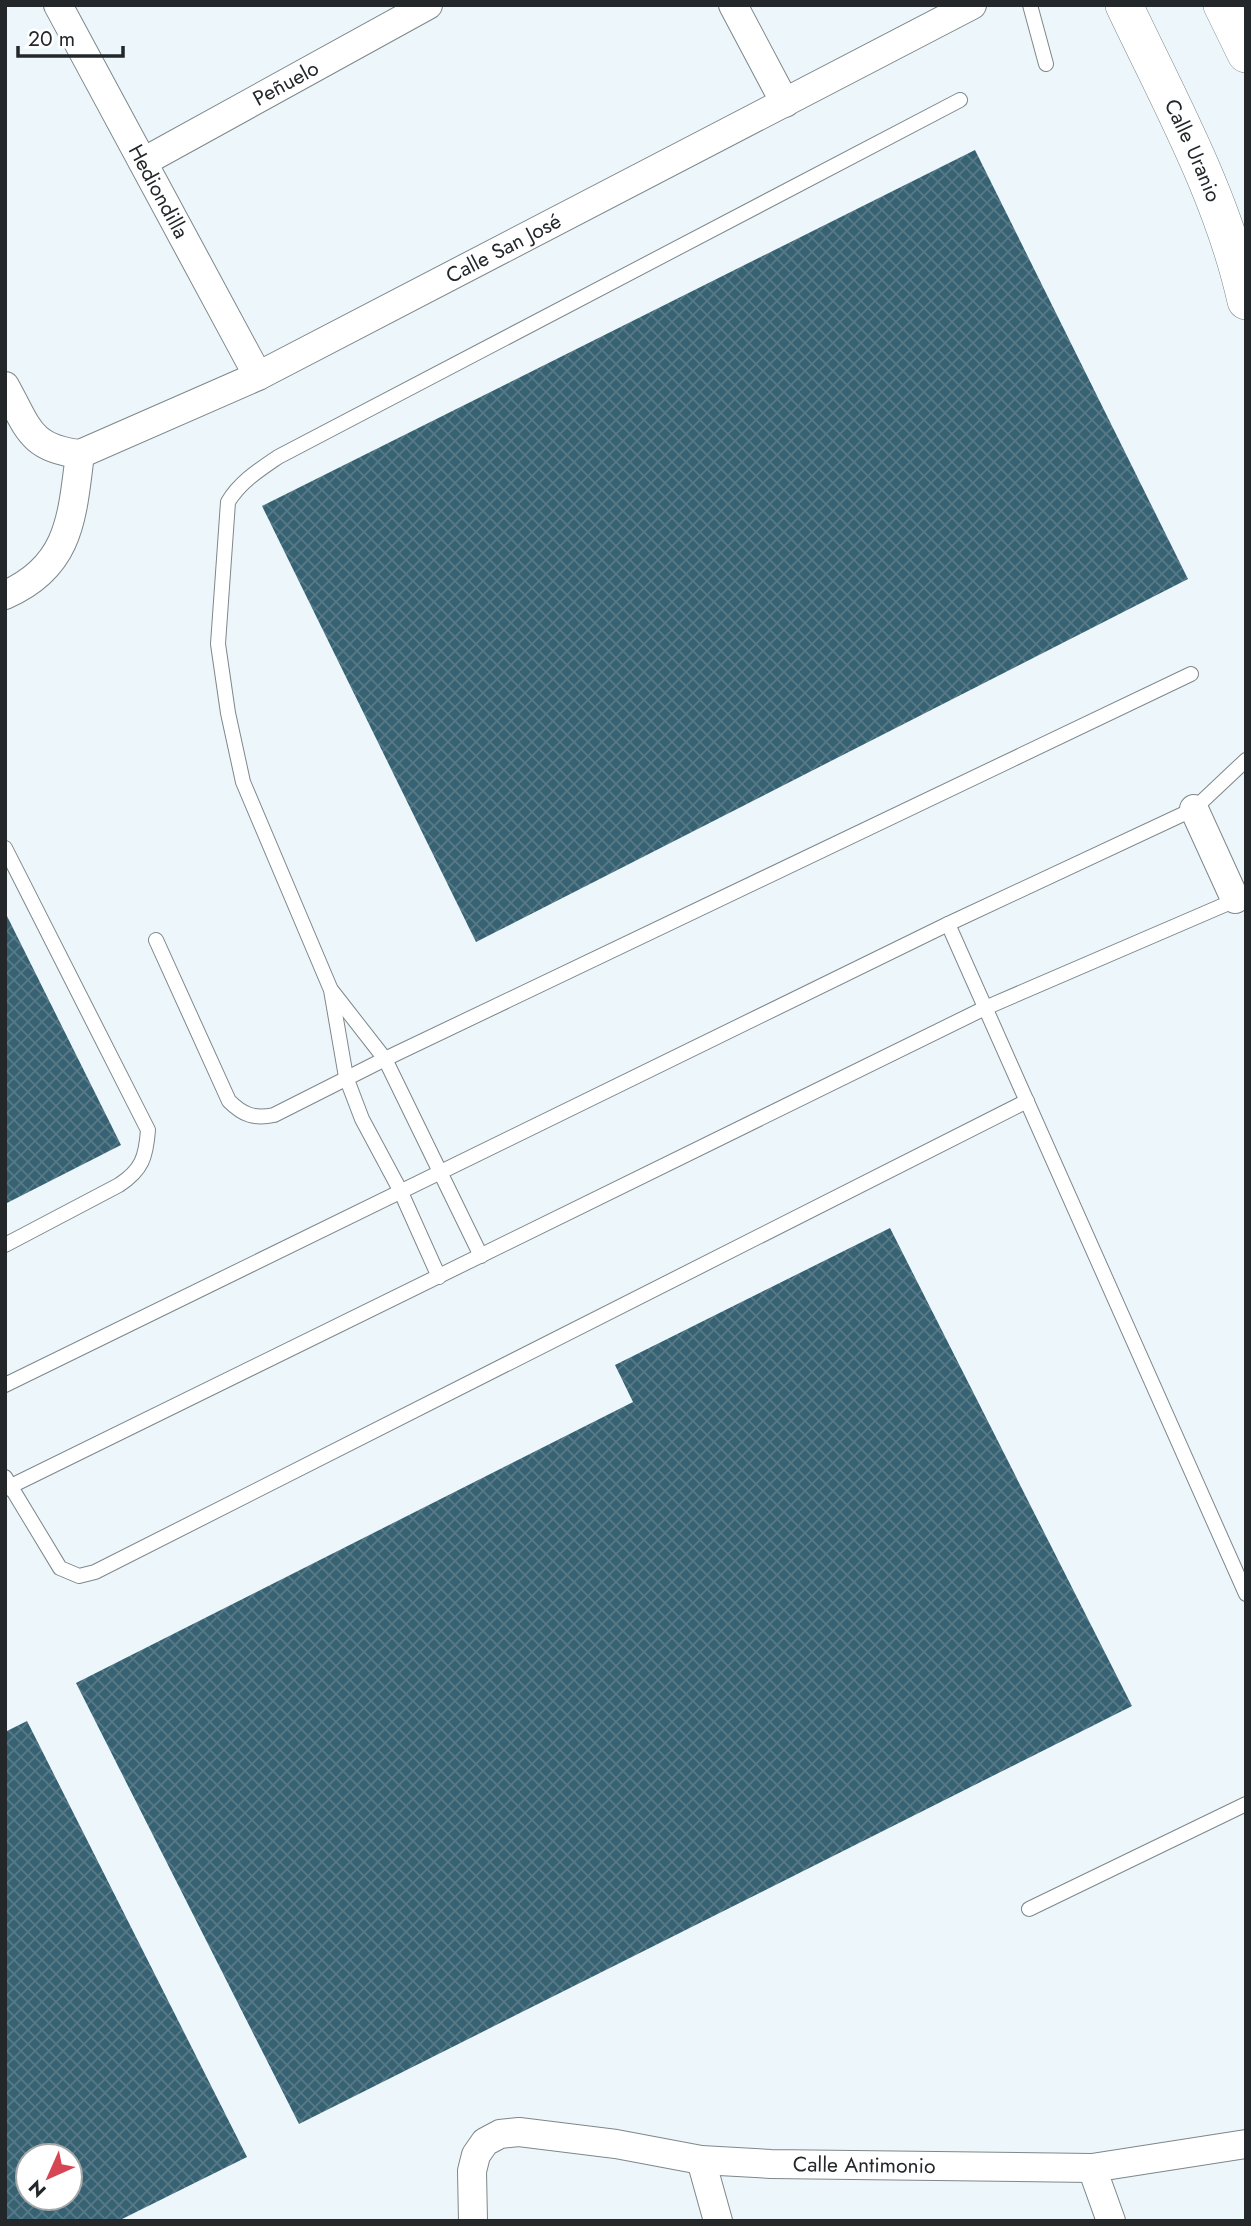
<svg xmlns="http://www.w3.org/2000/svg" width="1251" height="2226" viewBox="0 0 1251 2226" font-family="Jost,sans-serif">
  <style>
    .building { fill: url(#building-cross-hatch); fill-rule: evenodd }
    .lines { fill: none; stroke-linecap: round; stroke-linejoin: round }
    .service-casing { stroke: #7e878a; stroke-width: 16 }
    .minor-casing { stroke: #7e878a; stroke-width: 30 }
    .tertiary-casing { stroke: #7e878a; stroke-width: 38 }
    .service { stroke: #fff; stroke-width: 14 }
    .minor { stroke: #fff; stroke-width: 28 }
    .tertiary { stroke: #fff; stroke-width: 37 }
    .labels { text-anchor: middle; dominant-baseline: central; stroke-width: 7; stroke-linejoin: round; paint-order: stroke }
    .street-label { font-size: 21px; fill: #232729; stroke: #fff }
  </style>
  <defs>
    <pattern id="building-cross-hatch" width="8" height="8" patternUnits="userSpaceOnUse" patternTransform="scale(1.75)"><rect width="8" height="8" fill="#366273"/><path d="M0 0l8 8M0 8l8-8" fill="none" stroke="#587986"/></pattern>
  </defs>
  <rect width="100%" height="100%" fill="#edf7fb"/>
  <g class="building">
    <path d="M975 150 1188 579 476 942 262 506Z"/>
    <path d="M5 912 121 1145 5 1204Z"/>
    <path d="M890 1228 1132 1706 299 2124 76 1683 633 1402 615 1365Z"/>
    <path d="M27 1721 247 2157 118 2221H5V1732ZM28 2156H70V2198H28Z"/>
  </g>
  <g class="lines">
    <defs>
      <g id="service">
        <path d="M1030 5 1046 64"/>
        <path d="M5 848 148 1130C146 1157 142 1170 119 1185L5 1245"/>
        <path d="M948 924 1246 1594"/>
        <path d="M156 940 229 1101C243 1115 254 1119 274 1115L385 1059 1191 674"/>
        <path d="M332 991 385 1059 481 1256"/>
        <path d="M439 1277 400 1190 362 1119 346 1077 331 990 243 782 228 713 218 644 228 502C240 482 259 470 278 457L960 100"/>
        <path d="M5 1385 948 924 1194 809 1246 760"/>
        <path d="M5 1477 60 1568 79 1576 95 1572 1027 1101"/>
        <path d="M5 1489 985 1008 1238 899"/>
        <path d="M1029 1909 1246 1804"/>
      </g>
      <g id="minor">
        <path id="s1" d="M58 5 258 376"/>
        <path d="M733 5 785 103"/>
        <path id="s2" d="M143 162 428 5"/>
        <path id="s3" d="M5 386C28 427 29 448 80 454L258 376 972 5"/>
        <path d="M5 595C71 566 72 516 80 454"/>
        <path d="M1194 809 1235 899"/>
        <path d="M701 2160 718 2221"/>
        <path d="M1092 2168 1111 2221"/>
        <path id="s4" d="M473 2221 472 2171 476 2155 485 2142 500 2134 519 2132 616 2144 701 2160 771 2164 1092 2168 1246 2144"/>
      </g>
      <g id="tertiary">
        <path id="s5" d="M1124 5C1170 102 1223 197 1246 301"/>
        <path d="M1222 5 1246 54"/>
      </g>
    </defs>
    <use href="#service" class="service-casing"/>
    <use href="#minor" class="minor-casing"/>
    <use href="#tertiary" class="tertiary-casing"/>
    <use href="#service" class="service"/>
    <use href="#minor" class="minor"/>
    <use href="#tertiary" class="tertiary"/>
  </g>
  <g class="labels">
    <g class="street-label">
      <text stroke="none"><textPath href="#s2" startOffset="163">Peñuelo</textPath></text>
      <text stroke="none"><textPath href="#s5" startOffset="161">Calle Uranio</textPath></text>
      <text stroke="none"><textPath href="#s1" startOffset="212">Hediondilla</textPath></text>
      <text stroke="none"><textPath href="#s3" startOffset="579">Calle San José</textPath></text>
      <text stroke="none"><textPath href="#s4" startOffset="466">Calle Antimonio</textPath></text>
    </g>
  </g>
  <rect width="1251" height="2226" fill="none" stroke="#232729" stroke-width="14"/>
  <g transform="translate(49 2177) rotate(225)"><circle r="33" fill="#ffffff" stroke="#a7a9a9" stroke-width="2"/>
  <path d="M0-5L12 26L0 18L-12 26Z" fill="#d64554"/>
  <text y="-10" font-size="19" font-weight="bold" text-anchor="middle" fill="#232729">N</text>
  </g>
  <path d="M18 46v10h105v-10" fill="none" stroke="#232729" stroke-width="3.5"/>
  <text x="28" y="46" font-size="21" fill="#232729" stroke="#ffffff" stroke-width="5" paint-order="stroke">20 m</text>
</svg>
